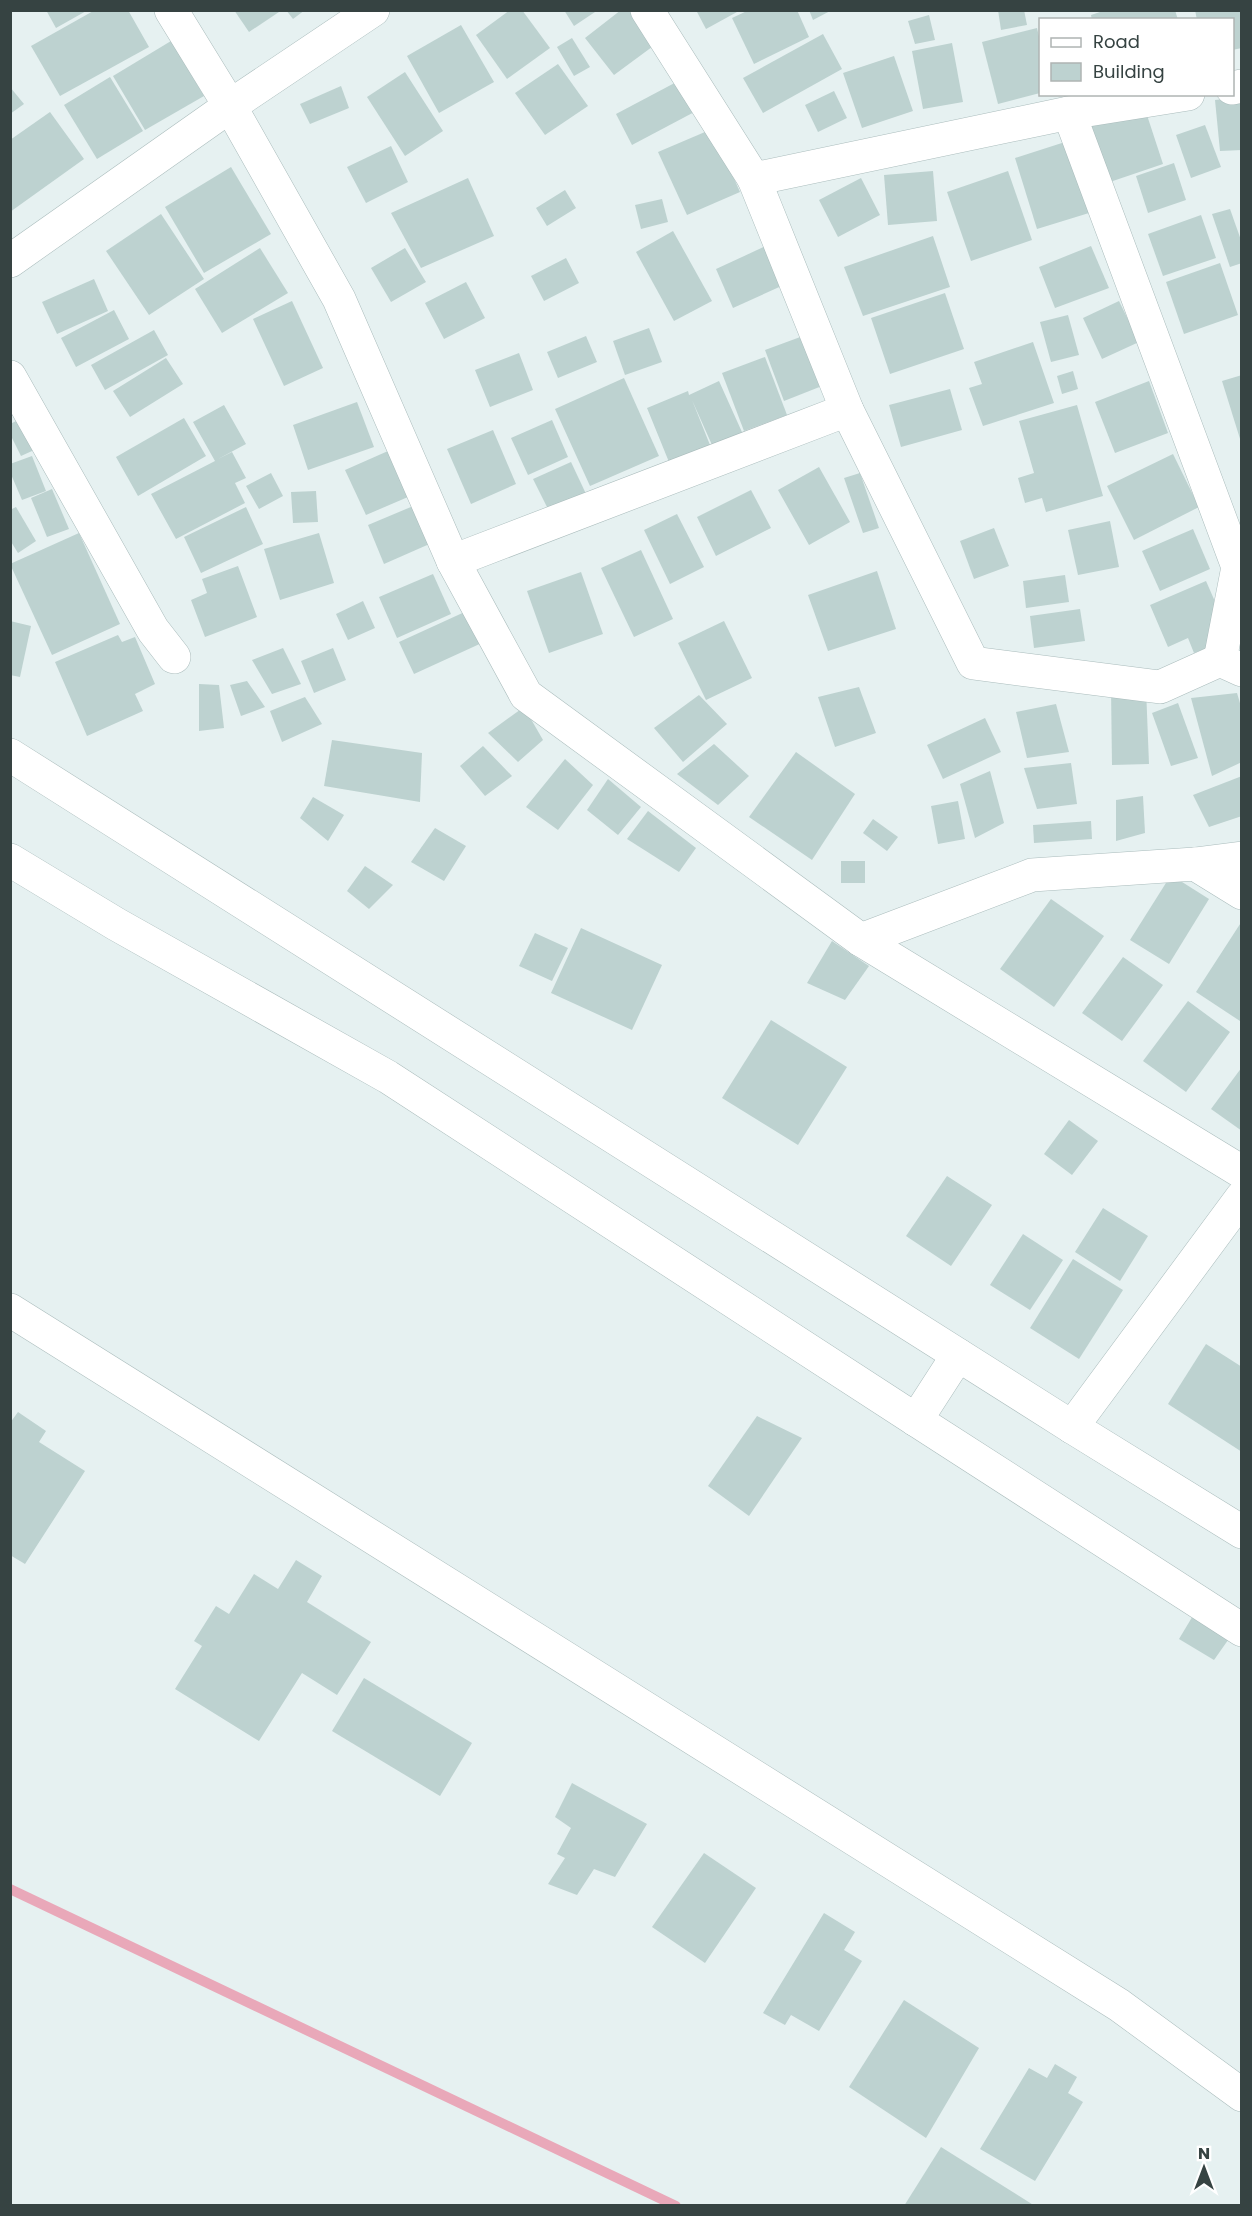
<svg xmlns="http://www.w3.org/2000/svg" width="1252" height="2216" viewBox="0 0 1252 2216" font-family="Poppins,sans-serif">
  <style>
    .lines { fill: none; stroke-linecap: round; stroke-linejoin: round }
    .stream { stroke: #e9a8b9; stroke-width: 10 }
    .building { fill: #bdd2d0 }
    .minor-casing { stroke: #aabcbc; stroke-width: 34 }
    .minor { stroke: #fff; stroke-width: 33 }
  </style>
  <rect width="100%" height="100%" fill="#e6f1f1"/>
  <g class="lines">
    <path class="stream" d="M10 1889 676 2206"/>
  </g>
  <g class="building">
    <path d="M46 10H88L56 28Z"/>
    <path d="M95 10H128L149 47 60 96 31 46Z"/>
    <path d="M234 10H282L249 32Z"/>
    <path d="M286 10H305L293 19Z"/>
    <path d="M510 10H522L550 48 507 79 476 35Z"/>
    <path d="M564 10H598L574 26Z"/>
    <path d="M621 10H630L656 44 614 75 585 38Z"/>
    <path d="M696 10H736L737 12 706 29Z"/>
    <path d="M749 10H797L809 37 754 64 732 18Z"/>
    <path d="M809 10H832L813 20Z"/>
    <path d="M998 10H1024L1027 25 1001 30Z"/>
    <path d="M1106 10H1175L1178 20H1092L1091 15Z"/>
    <path d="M1195 10H1242V48L1232 50V20H1197Z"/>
    <path d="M929 15 935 40 915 44 908 21Z"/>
    <path d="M461 25 494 82 439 113 407 56Z"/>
    <path d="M1037 28 1040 41V93L998 104 982 42Z"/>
    <path d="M823 34 842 69 763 113 743 78Z"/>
    <path d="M572 38 590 67 574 76 557 47Z"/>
    <path d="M171 41 204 96 145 130 113 76Z"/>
    <path d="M952 43 963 102 923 109 912 51Z"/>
    <path d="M894 56 913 111 862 128 843 73Z"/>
    <path d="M558 64 588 106 545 135 515 93Z"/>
    <path d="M405 72 443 131 405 156 367 97Z"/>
    <path d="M110 77 143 131 97 159 64 105Z"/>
    <path d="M684 78 700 109 632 145 616 114Z"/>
    <path d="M341 86 349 108 310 124 300 104Z"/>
    <path d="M10 87 24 104 10 114Z"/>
    <path d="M834 91 847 118 818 132 805 105Z"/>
    <path d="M1242 97V150L1220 151 1215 100Z"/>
    <path d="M1144 106 1163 164 1110 182 1091 124Z"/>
    <path d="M50 112 84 159 10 212V140Z"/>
    <path d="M1205 125 1221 167 1191 178 1176 135Z"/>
    <path d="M712 129 740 192 687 215 658 152Z"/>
    <path d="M1065 142 1089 213 1037 229 1015 158Z"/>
    <path d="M391 146 408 182 366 203 347 167Z"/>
    <path d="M1174 163 1186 200 1148 213 1136 176Z"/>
    <path d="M231 167 271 234 204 273 165 207Z"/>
    <path d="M933 171 937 221 888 225 884 175Z"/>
    <path d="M1008 171 1032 240 971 261 947 192Z"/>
    <path d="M468 178 494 236 421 268 391 213Z"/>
    <path d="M861 178 880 215 838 237 819 200Z"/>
    <path d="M565 190 576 208 547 226 536 208Z"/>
    <path d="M662 199 668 222 641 229 635 205Z"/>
    <path d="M1230 209 1242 243V263L1230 267 1212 214Z"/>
    <path d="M161 214 204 279 149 315 106 251Z"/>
    <path d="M1201 215 1216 258 1163 276 1148 234Z"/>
    <path d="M673 231 712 301 674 321 636 252Z"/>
    <path d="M933 236 950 287 863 316 844 267Z"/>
    <path d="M768 245 786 284 733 308 716 269Z"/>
    <path d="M1091 246 1109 288 1055 308 1039 267Z"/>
    <path d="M260 248 288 293 222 333 195 289Z"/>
    <path d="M405 248 426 282 391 302 371 268Z"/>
    <path d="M566 258 579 283 544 301 531 276Z"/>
    <path d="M1220 263 1238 315 1184 334 1166 282Z"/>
    <path d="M94 279 108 311 57 334 42 302Z"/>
    <path d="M466 282 485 318 444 339 425 303Z"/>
    <path d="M945 293 964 349 890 374 871 318Z"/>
    <path d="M292 301 323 368 284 386 253 319Z"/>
    <path d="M1119 301 1139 342 1102 359 1083 318Z"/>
    <path d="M114 310 129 339 76 367 61 338Z"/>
    <path d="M1068 315 1079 355 1051 362 1040 322Z"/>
    <path d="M649 328 662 362 625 375 613 341Z"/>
    <path d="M154 330 168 355 105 390 91 365Z"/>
    <path d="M586 336 597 362 558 378 547 352Z"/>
    <path d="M803 336 822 386 784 401 765 350Z"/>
    <path d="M1033 342 1054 403 983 426 969 388 982 384 974 362Z"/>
    <path d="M519 353 533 390 490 407 475 370Z"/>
    <path d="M765 357 787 415 744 431 722 373Z"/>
    <path d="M166 358 183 384 130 417 113 391Z"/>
    <path d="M1073 371 1078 389 1062 394 1057 376Z"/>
    <path d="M1242 375V442H1241L1222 381Z"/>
    <path d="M624 378 659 456 590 486 555 409Z"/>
    <path d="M719 381 746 441 716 454 692 400 710 445 669 462 647 408 688 391 689 395Z"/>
    <path d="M1149 381 1168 433 1115 453 1095 402Z"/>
    <path d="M950 389 962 430 901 447 889 405Z"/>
    <path d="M357 402 374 447 308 470 293 425Z"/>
    <path d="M224 405 246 444 218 459 232 452 246 478 235 483 245 503 176 539 151 494 215 461 193 422Z"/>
    <path d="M1077 405 1103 496 1046 512 1042 498 1025 503 1018 478 1034 473 1019 421Z"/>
    <path d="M29 415 43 446 21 456 10 434V424Z"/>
    <path d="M184 418 206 456 138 496 116 457Z"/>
    <path d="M552 420 568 457 528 475 511 438Z"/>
    <path d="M493 430 516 484 471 504 447 449Z"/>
    <path d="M388 451 408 497 366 515 345 470Z"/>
    <path d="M1173 454 1199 507 1134 540 1107 486Z"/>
    <path d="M32 456 46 491 22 500 10 472V464Z"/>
    <path d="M571 462 587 496 550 513 533 479Z"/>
    <path d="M819 467 850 522 809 545 778 490Z"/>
    <path d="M271 473 283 496 259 509 246 486Z"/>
    <path d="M860 473 879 528 863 533 844 478Z"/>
    <path d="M52 489 69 529 47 537 31 498Z"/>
    <path d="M751 490 771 528 716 556 697 517Z"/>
    <path d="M316 491 318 522 293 523 291 492Z"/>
    <path d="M418 504 434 542 384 564 368 525Z"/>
    <path d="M16 507 36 541 18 553 10 540V510Z"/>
    <path d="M246 507 263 544 201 573 184 537Z"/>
    <path d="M677 514 704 567 670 584 644 530Z"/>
    <path d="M1110 521 1119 567 1078 575 1068 530Z"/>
    <path d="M994 528 1009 566 974 579 960 541Z"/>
    <path d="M1193 529 1210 569 1160 591 1142 551Z"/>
    <path d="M79 533 120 624 52 655 10 564Z"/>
    <path d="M319 533 334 583 280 600 264 549Z"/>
    <path d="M641 550 673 619 634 637 601 568Z"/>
    <path d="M238 566 257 617 205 637 191 600 207 593 202 579Z"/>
    <path d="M877 571 896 629 828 651 808 595Z"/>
    <path d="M581 572 603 634 549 653 527 591Z"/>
    <path d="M433 574 451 614 397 638 379 597Z"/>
    <path d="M1065 575 1069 602 1026 608 1023 581Z"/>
    <path d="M1206 581 1220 613 1211 616 1222 642 1194 653 1188 638 1168 647 1150 605Z"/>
    <path d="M363 601 375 628 348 640 336 614Z"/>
    <path d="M1080 609 1085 641 1034 648 1030 616Z"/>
    <path d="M469 610 484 642 414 674 399 642Z"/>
    <path d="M10 621 31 626 20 677 10 675Z"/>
    <path d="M724 621 752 678 706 700 678 643Z"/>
    <path d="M118 635 122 642 135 637 155 684 135 694 143 711 87 736 55 662Z"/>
    <path d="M283 648 301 684 272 694 252 660Z"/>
    <path d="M333 648 346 680 314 693 301 661Z"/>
    <path d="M247 681 265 707 241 716 230 685Z"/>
    <path d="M199 684 219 685 224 728 199 731Z"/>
    <path d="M859 687 876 733 835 747 818 697Z"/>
    <path d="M1146 688 1149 764 1112 765 1111 689Z"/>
    <path d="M1237 693 1242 710V762L1212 776 1191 698Z"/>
    <path d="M699 695 727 724 683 762 654 728Z"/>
    <path d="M305 697 322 724 282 742 270 711Z"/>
    <path d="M1178 703 1198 758 1171 766 1152 713Z"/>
    <path d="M1056 704 1069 752 1027 758 1016 712Z"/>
    <path d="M524 707 543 740 518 762 488 733Z"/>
    <path d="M985 718 1001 752 943 779 927 745Z"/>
    <path d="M332 740 422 753 420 802 324 786Z"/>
    <path d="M714 744 749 776 718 805 677 774Z"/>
    <path d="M483 746 512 776 485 796 460 766Z"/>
    <path d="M796 752 855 794 812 860 749 817Z"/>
    <path d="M565 759 593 785 558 830 526 807Z"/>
    <path d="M1071 763 1077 804 1037 809 1024 768Z"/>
    <path d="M990 771 1004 823 975 838 960 784Z"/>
    <path d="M1242 776V816L1209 827 1193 795Z"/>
    <path d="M608 779 641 807 618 835 587 810Z"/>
    <path d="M1143 796 1145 833 1116 841V800Z"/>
    <path d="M313 797 344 815 328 841 300 818Z"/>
    <path d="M958 801 965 839 938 844 931 806Z"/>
    <path d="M648 811 696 848 679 872 627 839Z"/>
    <path d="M873 819 898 837 887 851 863 833Z"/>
    <path d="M1091 821 1092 839 1034 843 1033 825Z"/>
    <path d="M435 828 466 846 444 881 411 862Z"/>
    <rect x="841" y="861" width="24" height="22"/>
    <path d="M365 866 393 885 369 909 347 891Z"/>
    <path d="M1171 875 1209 899 1169 964 1130 940Z"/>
    <path d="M1051 899 1104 936 1054 1007 1000 969Z"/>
    <path d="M1242 921V1019L1240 1021 1196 992Z"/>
    <path d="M581 928 662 965 632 1030 551 993Z"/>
    <path d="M535 933 568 948 552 981 519 966Z"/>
    <path d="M832 941 869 966 845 1000 807 983Z"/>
    <path d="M1123 957 1163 985 1122 1041 1082 1013Z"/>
    <path d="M1188 1001 1230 1032 1186 1092 1143 1061Z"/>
    <path d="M771 1020 847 1067 798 1145 722 1098Z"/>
    <path d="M1242 1067V1131L1211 1109Z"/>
    <path d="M1069 1120 1098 1141 1072 1175 1044 1154Z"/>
    <path d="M947 1176 992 1205 951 1266 906 1236Z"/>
    <path d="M1103 1208 1148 1236 1120 1281 1075 1252Z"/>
    <path d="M1023 1234 1063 1260 1030 1310 990 1285Z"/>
    <path d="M1073 1259 1123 1290 1079 1359 1030 1328Z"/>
    <path d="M1206 1344 1242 1367V1452L1168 1404Z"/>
    <path d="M18 1412 46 1431 39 1442 85 1471 25 1564 10 1555V1423Z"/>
    <path d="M757 1416 802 1438 749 1516 708 1486Z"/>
    <path d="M296 1560 322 1576 307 1602 371 1642 337 1695 302 1673 259 1741 175 1689 202 1646 194 1641 216 1606 229 1614 254 1574 278 1589Z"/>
    <path d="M1194 1614 1233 1633 1214 1660 1179 1639Z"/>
    <path d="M364 1678 472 1743 440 1796 332 1731Z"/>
    <path d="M572 1783 647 1824 615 1877 594 1869 577 1895 548 1884 565 1858 557 1854 571 1828 555 1817Z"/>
    <path d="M704 1853 756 1888 705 1963 652 1927Z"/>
    <path d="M824 1913 855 1932 844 1950 862 1961 819 2031 791 2015 785 2025 763 2013Z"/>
    <path d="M904 2000 979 2048 926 2138 849 2087Z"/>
    <path d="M1055 2064 1077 2077 1068 2093 1083 2102 1035 2181 980 2149 1029 2068 1047 2078Z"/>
    <path d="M941 2147 1035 2206H904Z"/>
  </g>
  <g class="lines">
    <defs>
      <g id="minor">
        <path d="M171 10 230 106 339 299 453 561 526 695 861 940 1242 1172"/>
        <path d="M647 10 754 179 847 410 973 663 1160 687 1220 660 1242 670"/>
        <path d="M1232 88 1242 86"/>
        <path d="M1069 113 1238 567 1220 660"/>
        <path d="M754 179 1069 113 1188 94"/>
        <path d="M10 261 230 106 373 10"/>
        <path d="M10 377 153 630 174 657"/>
        <path d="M453 561 847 410"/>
        <path d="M10 755 1072 1427 1242 1532"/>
        <path d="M10 860 116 924 388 1077 916 1420"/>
        <path d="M1195 864 1242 858"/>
        <path d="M861 940 1032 875 1195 864 1242 893"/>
        <path d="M10 1310 1119 2005 1242 2095"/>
        <path d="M958 1355 916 1420 1242 1630"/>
        <path d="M1072 1427 1242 1197"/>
      </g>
    </defs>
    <use href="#minor" class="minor-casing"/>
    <use href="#minor" class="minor"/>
  </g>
  <rect width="1252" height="2216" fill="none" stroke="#364342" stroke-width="24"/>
  <rect x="1039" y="18" width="195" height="78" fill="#ffffff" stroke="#afb4b3" stroke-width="1.5"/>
  <rect x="1051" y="38" width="30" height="9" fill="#ffffff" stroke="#afb4b3" stroke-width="1.5"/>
  <text x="1093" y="48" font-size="18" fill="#364342">Road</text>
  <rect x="1051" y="63" width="30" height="18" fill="#bdd2d0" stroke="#afb4b3" stroke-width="1.5"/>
  <text x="1093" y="78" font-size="18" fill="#364342">Building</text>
  <g transform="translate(1204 2168)" stroke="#ffffff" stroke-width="4.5" paint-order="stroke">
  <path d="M0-4.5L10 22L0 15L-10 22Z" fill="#364342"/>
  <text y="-9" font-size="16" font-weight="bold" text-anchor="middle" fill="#364342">N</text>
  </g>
</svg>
